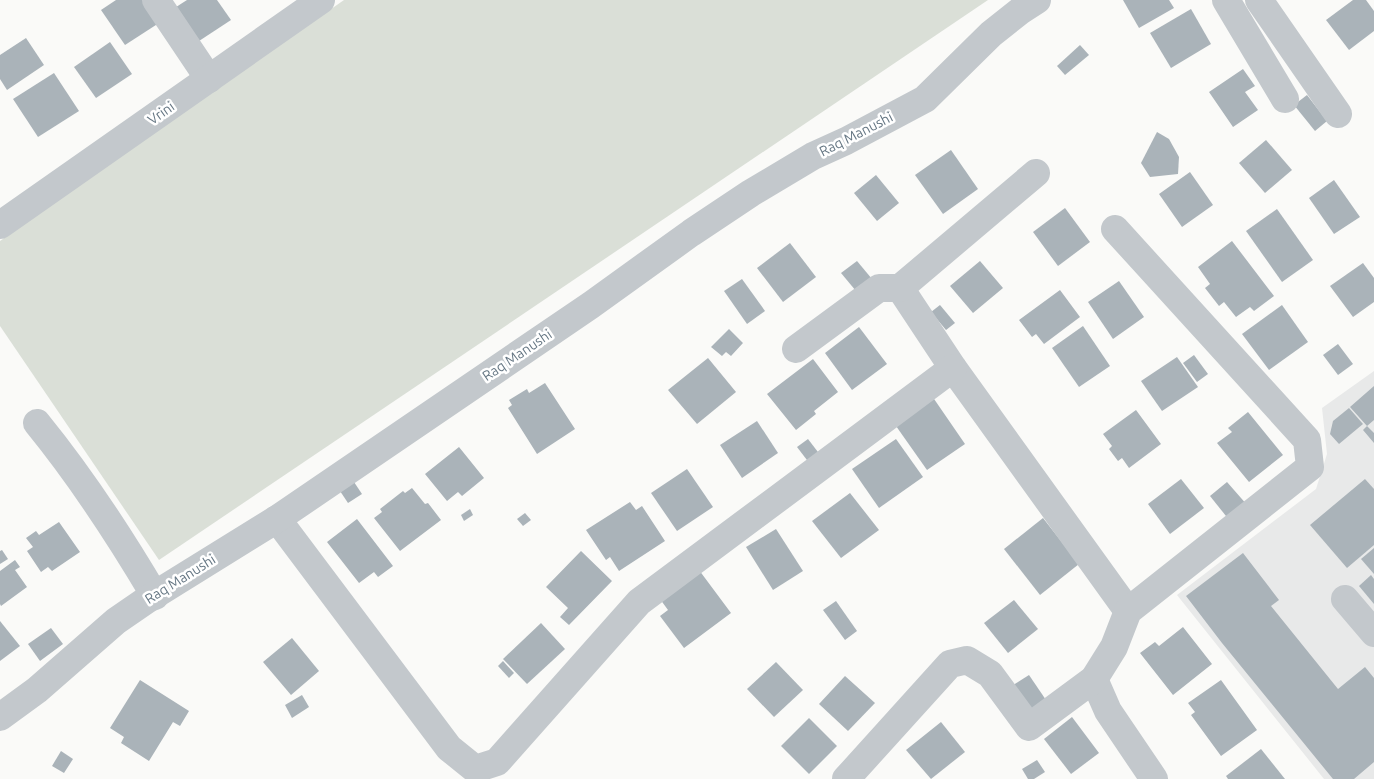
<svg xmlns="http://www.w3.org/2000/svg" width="1374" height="779" viewBox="0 0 1374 779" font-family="Ubuntu,sans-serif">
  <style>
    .built { fill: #e8e9e9 }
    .green { fill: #dadfd7 }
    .building { fill: #aab3b9 }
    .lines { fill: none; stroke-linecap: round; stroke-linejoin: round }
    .minor { stroke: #c3c8cc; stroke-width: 28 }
    .labels { text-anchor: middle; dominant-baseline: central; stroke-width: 5; stroke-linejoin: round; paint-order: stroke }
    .street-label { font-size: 14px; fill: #657683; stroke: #fff }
  </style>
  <rect width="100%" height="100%" fill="#fafaf8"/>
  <path class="built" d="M1374 371V779H1324L1177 595 1316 489 1327 454 1322 408Z"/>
  <path class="green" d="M344 0H988L159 560 0 326V241Z"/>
  <g class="building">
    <path d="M116 0H144L159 23 125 45 101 10Z"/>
    <path d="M187 0H217L231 20 196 43 173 9Z"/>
    <path d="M1123 0H1169L1174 8 1139 28Z"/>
    <path d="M1353 0H1366L1374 11V31L1349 50 1326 20Z"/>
    <path d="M1191 9 1211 44 1171 68 1150 33Z"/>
    <path d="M26 38 44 65 7 90 0 79V55Z"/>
    <path d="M110 42 132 74 96 98 74 67Z"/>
    <path d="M1080 45 1089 55 1065 75 1057 66Z"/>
    <path d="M1243 69 1255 86 1245 92 1258 110 1233 127 1209 92Z"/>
    <path d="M54 73 79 111 38 137 13 99Z"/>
    <path d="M1307 95 1327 121 1315 131 1294 105Z"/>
    <path d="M1157 132 1169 139 1179 157 1178 174 1150 177 1141 163Z"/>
    <path d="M1266 140 1292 170 1265 193 1239 163Z"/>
    <path d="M951 150 978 189 943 214 915 175Z"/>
    <path d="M1190 172 1213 205 1182 227 1159 194Z"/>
    <path d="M876 175 899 203 877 221 854 193Z"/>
    <path d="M1334 180 1360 217 1334 234 1309 198Z"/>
    <path d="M1065 208 1090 242 1058 266 1033 232Z"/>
    <path d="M1277 209 1313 260 1282 282 1246 231Z"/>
    <path d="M1232 241 1274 296 1254 311 1250 307 1236 317 1224 302 1219 306 1205 288 1210 284 1198 267Z"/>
    <path d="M790 243 816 277 783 302 757 268Z"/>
    <path d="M857 261 872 279 856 291 841 273Z"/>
    <path d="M980 261 1003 288 973 313 950 286Z"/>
    <path d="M1363 263 1374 278V302L1353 317 1330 286Z"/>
    <path d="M742 279 765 311 747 324 724 291Z"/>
    <path d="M1119 281 1144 317 1113 339 1088 302Z"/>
    <path d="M1060 290 1080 317 1044 344 1036 334 1032 337 1019 320Z"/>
    <path d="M940 305 955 323 946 330 931 312Z"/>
    <path d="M1282 305 1308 342 1269 370 1242 334Z"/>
    <path d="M1083 326 1110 366 1079 387 1052 348Z"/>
    <path d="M859 327 887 364 852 390 825 353Z"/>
    <path d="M729 329 743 343 731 356 726 352 722 356 711 347Z"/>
    <path d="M1338 344 1353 364 1338 375 1323 355Z"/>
    <path d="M1194 355 1208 374 1197 382 1183 363Z"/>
    <path d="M1177 357 1198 387 1162 411 1141 381Z"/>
    <path d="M708 358 736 392 697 424 668 390Z"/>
    <path d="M813 359 838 392 814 411 816 414 796 430 767 394Z"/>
    <path d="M545 383 575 429 537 454 508 408 512 405 509 400 527 389 529 393Z"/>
    <path d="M1374 386V420L1367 426 1374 433V443L1363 430 1367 426 1350 407Z"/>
    <path d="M932 396 965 444 927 470 896 426Z"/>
    <path d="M1349 408 1363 424 1339 444 1330 434 1333 421Z"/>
    <path d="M1136 410 1161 444 1129 468 1122 458 1118 461 1109 449 1112 446 1103 434Z"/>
    <path d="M1248 412 1283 455 1249 482 1217 443 1232 432 1228 428Z"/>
    <path d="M757 421 778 453 742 478 720 445Z"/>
    <path d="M808 439 821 456 810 464 797 447Z"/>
    <path d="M896 439 923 477 879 508 852 469Z"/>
    <path d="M459 447 484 478 462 496 458 492 447 501 425 474Z"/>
    <path d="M687 469 713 507 677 531 651 493Z"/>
    <path d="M352 479 362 494 348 503 338 488Z"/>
    <path d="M1181 479 1204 508 1170 534 1148 504Z"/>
    <path d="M1365 479 1374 489V545L1347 568 1310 525Z"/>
    <path d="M1227 482 1248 506 1230 521 1210 496Z"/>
    <path d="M412 488 425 504 428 503 441 520 400 551 374 518 382 512 380 509 403 491 405 493Z"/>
    <path d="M850 493 879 530 841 558 812 521Z"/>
    <path d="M630 502 636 510 642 506 665 541 619 571 610 557 606 560 586 530Z"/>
    <path d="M470 509 473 515 464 521 461 515Z"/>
    <path d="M525 513 531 520 523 526 517 519Z"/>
    <path d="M1043 518 1079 564 1040 595 1004 549Z"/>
    <path d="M357 519 393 566 378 577 374 572 359 583 327 542Z"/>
    <path d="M59 522 80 552 52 571 48 567 41 572 27 551 33 547 26 538 36 531 39 535Z"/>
    <path d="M776 529 803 571 773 590 746 547Z"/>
    <path d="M1374 548V574L1361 559Z"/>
    <path d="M2 550 8 559 0 564V551Z"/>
    <path d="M581 551 612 581 569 625 560 617 568 608 546 587Z"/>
    <path d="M1243 553 1279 600 1271 606 1338 689 1365 667 1374 678V762L1354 779H1333L1222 643 1186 596Z"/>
    <path d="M15 560 20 567 15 570 27 587 1 606 0 604V571Z"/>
    <path d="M699 570 731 613 684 648 660 616 668 610 660 599Z"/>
    <path d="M1371 575 1374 579V604L1359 586Z"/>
    <path d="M1014 600 1038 629 1008 653 984 623Z"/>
    <path d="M836 601 857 631 845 640 823 610Z"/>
    <path d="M0 621 20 646 0 661Z"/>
    <path d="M541 623 565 649 527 684 503 659Z"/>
    <path d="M1183 627 1212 664 1173 695 1140 653 1155 642 1159 646Z"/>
    <path d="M51 628 63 644 40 661 28 644Z"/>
    <path d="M292 638 319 671 291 695 263 662Z"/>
    <path d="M503 661 514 673 509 678 498 666Z"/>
    <path d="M776 662 803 690 774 717 747 689Z"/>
    <path d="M1029 675 1046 700 1027 712 1010 687Z"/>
    <path d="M845 676 875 703 848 731 819 704Z"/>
    <path d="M140 680 189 711 180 726 173 722 149 761 121 743 124 737 110 728Z"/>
    <path d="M1221 680 1257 730 1221 756 1191 715 1195 712 1188 703Z"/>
    <path d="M302 695 309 707 292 718 285 705Z"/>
    <path d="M1072 717 1099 753 1071 774 1044 739Z"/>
    <path d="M809 718 837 746 809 774 781 746Z"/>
    <path d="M941 722 965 752 931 779 906 750Z"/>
    <path d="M1261 749 1285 779H1228L1226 776Z"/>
    <path d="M61 751 73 759 64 773 52 766Z"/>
    <path d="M1037 760 1045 772 1034 779H1028L1022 769Z"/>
  </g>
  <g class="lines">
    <g class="minor">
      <path d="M156 0 209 79"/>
      <path d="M1226 0 1285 99"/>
      <path d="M1259 0 1338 114"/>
      <path d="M0 225 321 0"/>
      <path d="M900 288 953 368 1128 611"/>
      <path d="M796 349 879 288H900L1036 173"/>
      <path d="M37 423C81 477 119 535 155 596"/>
      <path d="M277 519 449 748 475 769 497 762 639 602 953 368"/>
      <path d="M1345 599 1374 633"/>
      <path d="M1094 679 1108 711 1154 779"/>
      <path d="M0 717 37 690 116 621 148 599 277 519 591 305 691 233 751 193 813 156 846 141 925 99 991 34 1020 11 1037 0"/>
      <path d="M846 779 950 664 967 660 990 674 1029 727 1094 679 1114 647 1128 611 1310 467 1307 440 1115 229"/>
    </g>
  </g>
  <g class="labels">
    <g class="street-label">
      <text transform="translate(161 113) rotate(-35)">Vrini</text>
      <text transform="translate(856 134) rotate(-27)">Raq Manushi</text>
      <text transform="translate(517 355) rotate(-34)">Raq Manushi</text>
      <text transform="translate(180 579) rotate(-32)">Raq Manushi</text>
    </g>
  </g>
</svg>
